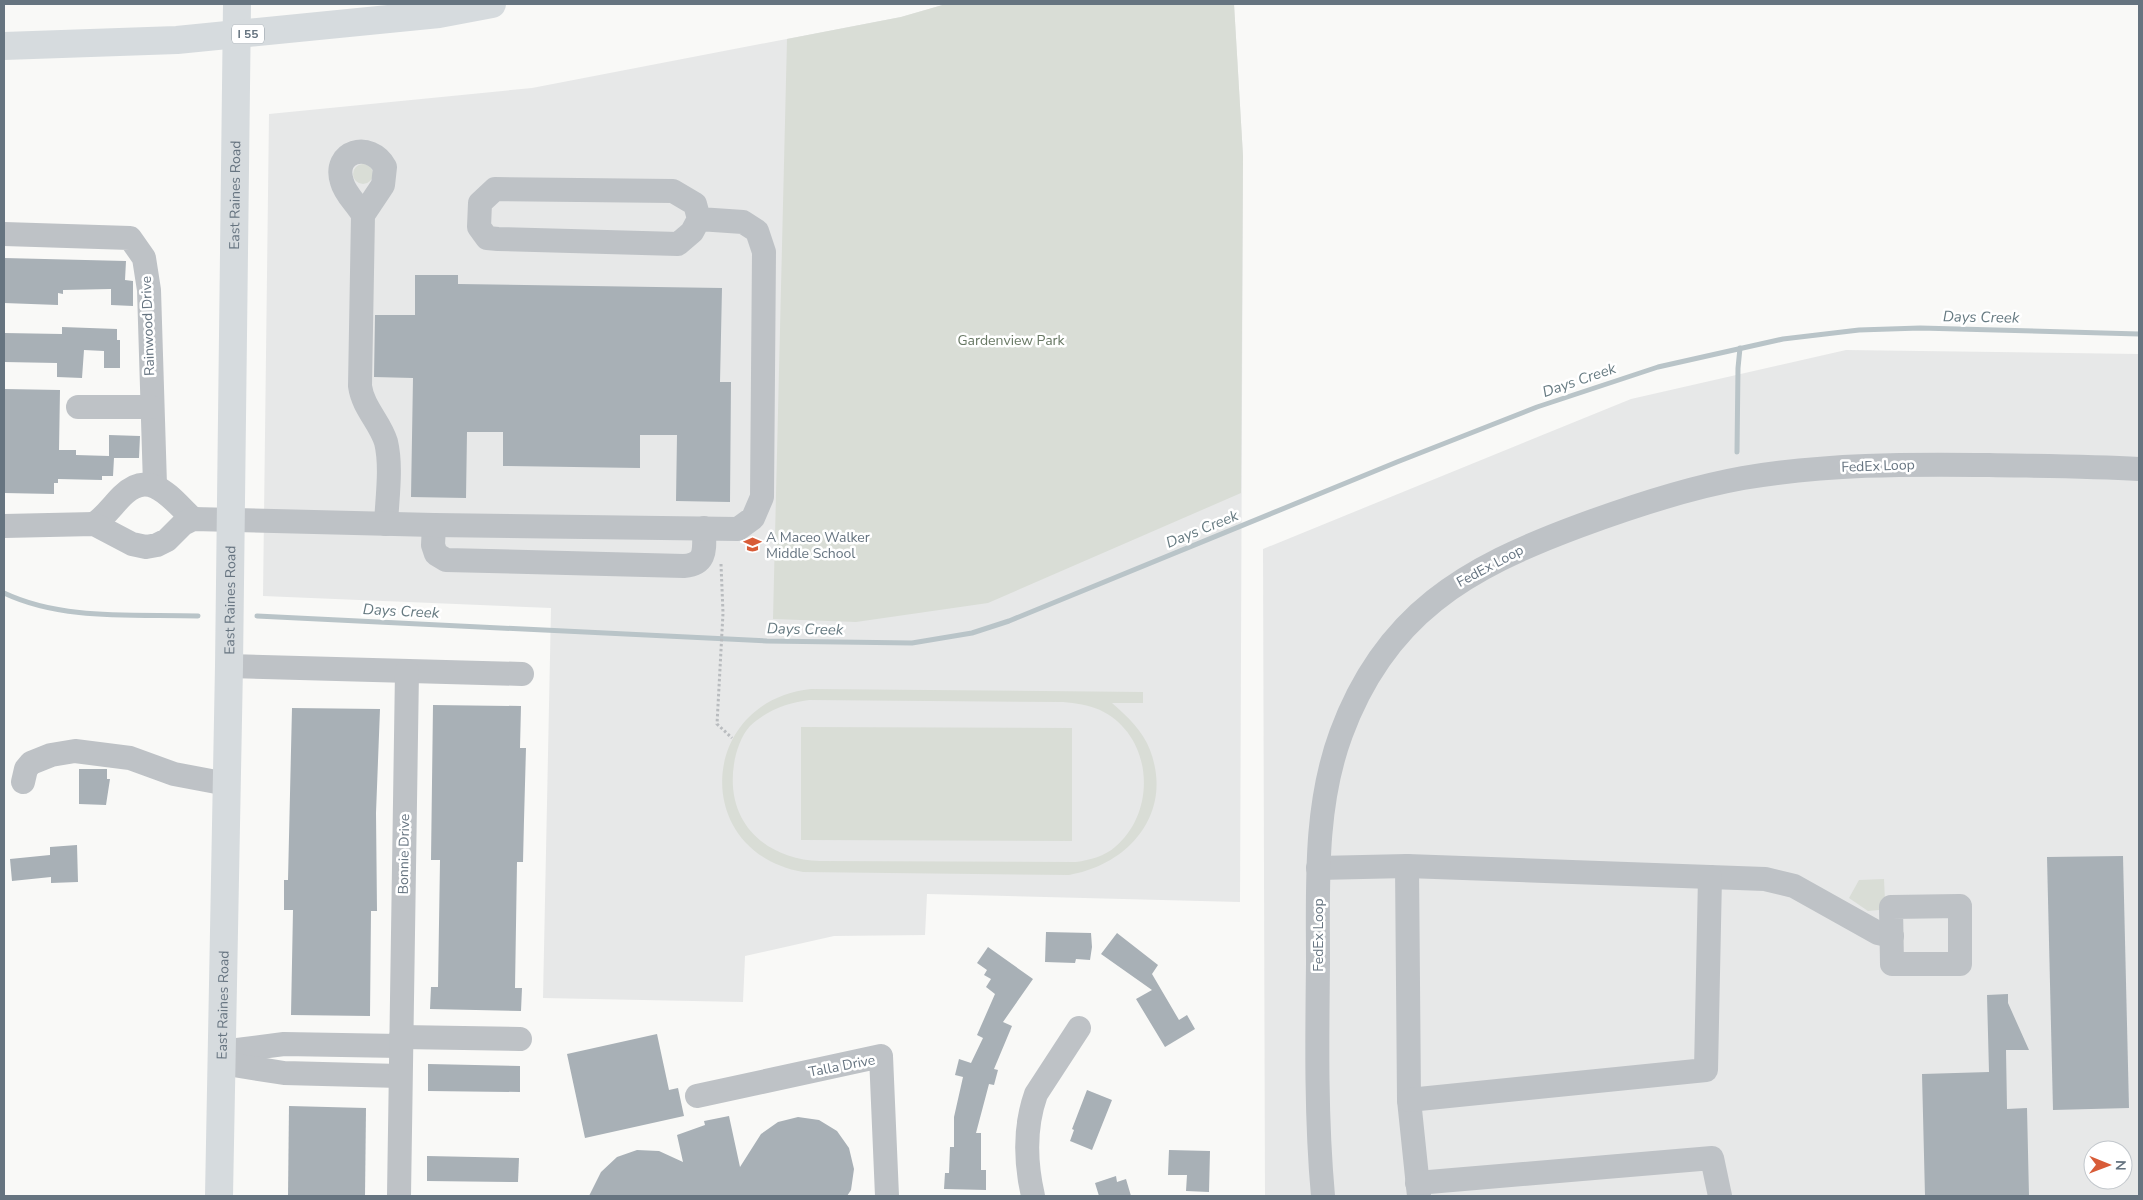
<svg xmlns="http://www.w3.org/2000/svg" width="2143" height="1200" viewBox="0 0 2143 1200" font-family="'Nunito Sans',sans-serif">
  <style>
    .built { fill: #e7e8e8; fill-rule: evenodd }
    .green { fill: #d9ddd6; fill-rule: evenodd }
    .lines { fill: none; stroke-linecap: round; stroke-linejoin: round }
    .stream { stroke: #b9c4c8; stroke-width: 5 }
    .building { fill: #a8b0b6 }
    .path { stroke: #b9bcbf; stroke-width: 3; stroke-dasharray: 2.5 2.5; stroke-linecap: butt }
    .minor { stroke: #bec2c6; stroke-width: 24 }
    .major { stroke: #d6dbde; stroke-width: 28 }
    .highway { stroke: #d6dbde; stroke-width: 28 }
    .labels { text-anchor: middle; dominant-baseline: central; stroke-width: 5; stroke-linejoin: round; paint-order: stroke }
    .shield { fill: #fff; stroke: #949ea6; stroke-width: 1 }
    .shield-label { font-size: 12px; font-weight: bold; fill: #667480 }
    .street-label { font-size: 14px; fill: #667480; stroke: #fff }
    .park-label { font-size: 14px; fill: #687864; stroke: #fff }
    .poi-label { font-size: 14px; fill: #667480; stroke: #fff; text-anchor: start }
    .water-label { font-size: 15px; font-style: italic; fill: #667a81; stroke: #fff }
  </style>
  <rect width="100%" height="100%" fill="#f9f9f7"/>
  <g class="built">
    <path d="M946 4H1234L1243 156 1240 902 927 894 925 935 834 936 745 956 743 1002 543 998 551 608 263 596 269 114 532 88 901 17Z"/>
    <path d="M1846 350 2139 354V1196H1265L1263 549 1631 399ZM2093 1150H2123V1180H2093Z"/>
  </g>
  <g class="green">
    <path d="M946 4H1234L1243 156 1241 493 988 603 856 622 773 619 787 39 901 17Z"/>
    <circle cx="363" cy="174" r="10"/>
    <path d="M811 689 1143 692V703H1112C1127 716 1143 731 1150 750 1174 813 1129 865 1069 875L803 872C690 852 698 701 811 689ZM809 700 1063 702C1076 703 1088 705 1100 710 1153 735 1158 811 1115 847 1105 856 1090 860 1076 862L820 861C765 859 725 822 734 764 736 751 741 736 750 726 767 710 787 703 809 700Z"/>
    <path d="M801 727 1072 728V841L801 840Z"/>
    <path d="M1884 879 1885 901 1879 910 1868 911 1849 898 1859 880Z"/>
  </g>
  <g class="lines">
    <g class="stream">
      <path d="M1737 452 1738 368 1740 348"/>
      <path d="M4 593C63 621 135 614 198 616"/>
      <path d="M257 616 767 641 912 643 972 633 1009 621 1397 462 1537 407 1658 367 1783 339 1859 330 1920 328 2139 334"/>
    </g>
  </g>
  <g class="building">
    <path d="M4 258 126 261 125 280 133 281V306L111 305V289L63 290V294L58 293V305L4 303Z"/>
    <path d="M415 275H458V284L722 288 720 382H731L730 502 676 501 677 435H640V468L503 466V432H467L466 498 411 497 413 378 374 377 375 315H415Z"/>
    <path d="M62 327 117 329V340H120V368H104V351L84 350 82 378 57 377V363L4 362V333L62 334Z"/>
    <path d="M4 389 60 390 59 450H76V455L109 456V435L140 436 139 458H114L113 476H102V480L58 479V483H54V494L4 493Z"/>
    <path d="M433 705 521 706 520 748H526L524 820 523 862H517L515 988H522L521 1011 430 1009 431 987H438L440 860H431Z"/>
    <path d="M292 708 380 709 376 813 377 911H371L370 1016 291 1015 293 910H284V880H288Z"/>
    <path d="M79 769H107V779H110L106 805 79 804Z"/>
    <path d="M77 845 78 882 51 883V877L12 881 10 859 50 855V847Z"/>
    <path d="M2123 856 2129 1108 2053 1110 2047 857Z"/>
    <path d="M1046 932 1091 933 1092 947 1090 960 1076 959 1075 963 1045 962Z"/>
    <path d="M1117 933 1158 965 1152 974 1179 1020 1187 1015 1195 1029 1165 1047 1136 999 1152 990 1101 954Z"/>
    <path d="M988 947 1033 979 1003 1022 1012 1026 994 1069 998 1070 994 1085 989 1084 976 1133H981V1170H986V1190L944 1189 945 1173H949L950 1147H954V1117L963 1077 955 1075 959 1059 971 1063 983 1038 977 1035 995 994 986 987 991 979 984 975 987 970 977 963Z"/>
    <path d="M2008 994V1003L2029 1050H2006L2007 1109 2027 1108 2029 1196H1925L1922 1074 1989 1072 1987 995Z"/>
    <path d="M657 1034 669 1090 678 1088 684 1116 585 1138 567 1054Z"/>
    <path d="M428 1064 520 1066V1092L428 1091Z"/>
    <path d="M1087 1090 1112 1100 1092 1150 1070 1141 1074 1130 1072 1129Z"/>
    <path d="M289 1106 366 1108 365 1196H288Z"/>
    <path d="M729 1116 740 1167 761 1134 778 1122 798 1117 819 1120 837 1131 849 1148 854 1169 851 1190 847 1196H589L601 1172 617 1157 637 1150 659 1151 683 1162 677 1135 705 1125 704 1121Z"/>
    <path d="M1169 1150 1210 1151 1209 1192 1186 1191 1187 1175H1168Z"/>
    <path d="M427 1156 519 1158 518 1182 427 1181Z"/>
    <path d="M1116 1176 1117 1182 1126 1179 1131 1196H1099L1095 1183Z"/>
  </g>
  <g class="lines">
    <path class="path" d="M721 564 723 613 717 724 732 738"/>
    <g class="minor">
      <path d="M363 215C357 204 345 194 342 182 332 151 370 140 385 167L383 185 363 215 360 386C363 408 380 422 386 442 392 467 387 499 386 524"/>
      <path d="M4 234 130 238 144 258 149 290 155 485"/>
      <path d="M78 407H151"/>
      <path d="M94 524C106 516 112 506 122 496 151 467 172 500 193 519"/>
      <path d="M434 525 433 545 436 554 446 560 684 566C708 564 704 548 704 528"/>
      <path d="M4 526 94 524 132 544 146 547 157 545 167 540 183 524 193 519 434 525 738 529 753 518 762 497 764 252 757 231 743 222 699 219 692 232 678 244 498 239 487 238 479 227 480 203 495 189 673 191 695 204 699 219"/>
      <path d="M229 666 522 674"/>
      <path d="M23 782 26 769 31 763 51 755 75 751 130 758 174 774 227 784"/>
      <path d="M1407 866 1409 1100 1419 1196"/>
      <path d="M1318 868 1407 866 1765 879 1794 886 1878 933 1892 936"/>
      <path d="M1960 906V964H1892L1891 907Z"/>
      <path d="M401 1037 520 1039"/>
      <path d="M221 1052 284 1044 400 1046"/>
      <path d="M221 1063 284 1073 400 1076"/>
      <path d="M697 1096 881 1056 887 1196"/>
      <path d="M1409 1100 1706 1070 1710 877"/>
      <path d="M1417 1183 1712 1158 1720 1196"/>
      <path d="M399 1196 407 671"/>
      <path d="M1033 1196C1025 1161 1024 1128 1036 1094L1079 1028"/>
      <path d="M1323 1196C1316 1119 1317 1041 1318 964 1318 886 1314 807 1341 734 1385 614 1466 568 1579 526 1633 506 1687 488 1743 478 1825 464 1906 464 1989 465 2039 466 2089 466 2139 469"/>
    </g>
    <path class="major" id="s1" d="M219 1196 229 666 237 4"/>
    <path class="highway" d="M4 46 177 40 439 14 492 4"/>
  </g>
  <defs>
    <symbol id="school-bare" viewBox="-9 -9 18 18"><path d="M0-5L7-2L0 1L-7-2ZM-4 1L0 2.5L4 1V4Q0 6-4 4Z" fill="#d85c38" stroke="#fff" stroke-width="2.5" paint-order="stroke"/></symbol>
  </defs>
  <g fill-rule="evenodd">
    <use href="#school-bare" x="740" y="532" width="25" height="25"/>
  </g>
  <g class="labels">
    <rect class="shield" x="232" y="24.5" width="32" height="19" rx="4"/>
    <g class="shield-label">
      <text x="248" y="34">I 55</text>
    </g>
    <g class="street-label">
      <text stroke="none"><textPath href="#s1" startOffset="1001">East Raines Road</textPath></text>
      <text transform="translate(148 326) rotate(-92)">Rainwood Drive</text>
      <text transform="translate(1878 466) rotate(-2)">FedEx Loop</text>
      <text transform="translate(1490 566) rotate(-28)">FedEx Loop</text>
      <text stroke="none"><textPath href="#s1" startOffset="596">East Raines Road</textPath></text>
      <text transform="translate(404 854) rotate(-89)">Bonnie Drive</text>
      <text transform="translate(1318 935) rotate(-90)">FedEx Loop</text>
      <text stroke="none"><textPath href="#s1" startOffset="191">East Raines Road</textPath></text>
      <text transform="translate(842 1066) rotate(-11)">Talla Drive</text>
    </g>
    <g class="park-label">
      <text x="1011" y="340">Gardenview Park</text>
    </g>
    <g class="poi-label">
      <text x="766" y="537">A Maceo Walker<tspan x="766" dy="16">Middle School</tspan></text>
    </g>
    <g class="water-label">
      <text transform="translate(1981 317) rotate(1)">Days Creek</text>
      <text transform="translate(1579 380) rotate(-19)">Days Creek</text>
      <text transform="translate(1202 529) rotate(-22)">Days Creek</text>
      <text transform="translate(401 611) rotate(3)">Days Creek</text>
      <text transform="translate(805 629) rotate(1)">Days Creek</text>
    </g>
  </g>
  <rect width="2143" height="1200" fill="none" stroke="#667480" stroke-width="10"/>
  <g transform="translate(2108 1165) rotate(91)"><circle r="24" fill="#ffffff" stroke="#c2c7cc"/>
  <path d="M0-4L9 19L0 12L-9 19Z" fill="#d85c38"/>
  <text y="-8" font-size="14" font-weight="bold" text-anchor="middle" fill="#667480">N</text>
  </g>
</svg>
